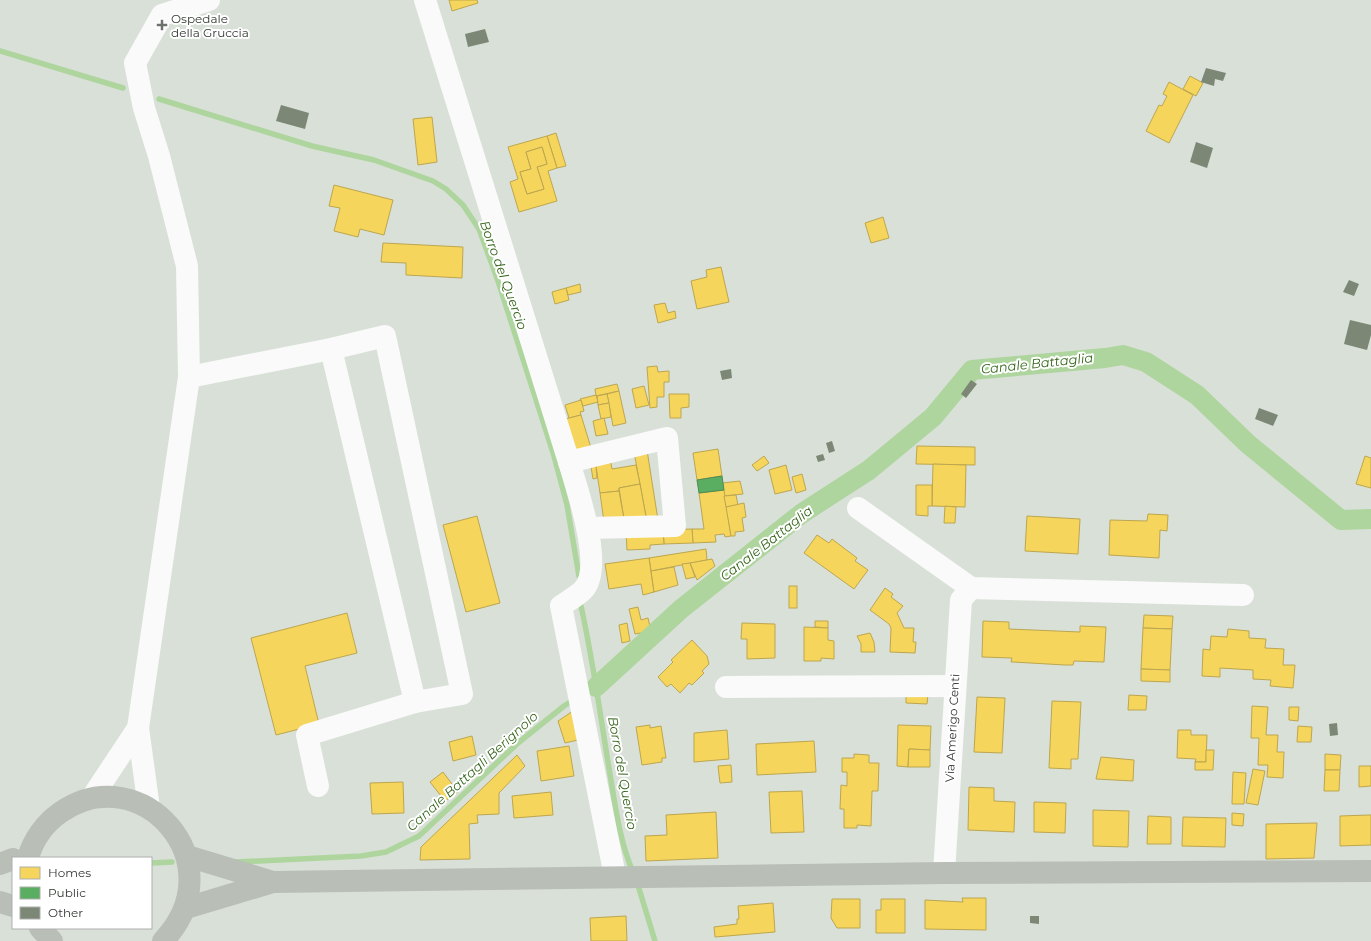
<svg xmlns="http://www.w3.org/2000/svg" width="1371" height="941" viewBox="0 0 1371 941" font-family="Montserrat,sans-serif">
  <style>
    .homes { fill: #f6d55c; stroke: #bca64f; fill-rule: evenodd }
    .public { fill: #5aae61; stroke: #4e8a53 }
    .lines { fill: none; stroke-linecap: round; stroke-linejoin: round }
    .stream { stroke: #aed59d; stroke-width: 5.5 }
    .canal { stroke: #aed59d; stroke-width: 20 }
    .building { fill: #7c8875 }
    .minor { stroke: #f9faf9; stroke-width: 22 }
    .major { stroke: #b9beb7; stroke-width: 22 }
    .poi-dot { fill: #6d726c; stroke: #fff; stroke-width: 1.5 }
    .labels { text-anchor: middle; dominant-baseline: central; stroke-width: 4; stroke-linejoin: round; paint-order: stroke }
    .poi-label { font-size: 12px; fill: #333732; stroke: #fff; text-anchor: start }
    .street-label { font-size: 12px; fill: #333732; stroke: #fff }
    .water-label { font-size: 13px; font-style: italic; fill: #36661c; stroke: #fff }
  </style>
  <rect width="100%" height="100%" fill="#d9e0d8"/>
  <g class="homes">
    <path d="M449 0H477L478 3 452 11Z"/>
    <path d="M1190 76 1203 83 1196 96 1183 89Z"/>
    <path d="M1169 82 1193 95 1169 143 1146 131 1159 105 1162 106 1167 96 1163 94Z"/>
    <path d="M432 117 437 162 418 165 413 119Z"/>
    <path d="M556 133 566 166 557 168 547 136Z"/>
    <path d="M547 136 557 168 548 171 557 201 519 212 510 182 518 179 508 147ZM542 147 547 164 537 167 544 189 527 194 520 172 531 169 526 152Z"/>
    <path d="M542 147 547 164 537 167 544 189 527 194 520 172 531 169 526 152Z"/>
    <path d="M334 185 393 200 384 235 360 229 358 237 334 231 340 208 329 206Z"/>
    <path d="M883 217 889 238 871 243 865 223Z"/>
    <path d="M383 243 463 247 462 278 406 275V263L381 262Z"/>
    <path d="M721 267 729 302 697 309 691 281 707 277 706 270Z"/>
    <path d="M580 284 581 292 568 295 566 288Z"/>
    <path d="M566 288 569 300 555 304 552 292Z"/>
    <path d="M665 303 668 313 675 311 676 318 658 323 654 305Z"/>
    <path d="M657 366 658 372 669 371V382H664V397H657V407L650 408 647 367Z"/>
    <path d="M617 384 619 391 596 396 595 389Z"/>
    <path d="M644 386 649 405 636 408 632 389Z"/>
    <path d="M619 391 626 423 613 426 607 394Z"/>
    <path d="M607 394 609 403 598 405 597 396Z"/>
    <path d="M669 394H689V407L681 408V418H670Z"/>
    <path d="M596 395 598 402 583 406 580 399Z"/>
    <path d="M581 400 584 411 580 412 581 415 569 418 565 405Z"/>
    <path d="M609 403 611 417 601 419 598 405Z"/>
    <path d="M581 415 591 448 571 454 561 420Z"/>
    <path d="M604 418 608 434 596 436 593 421Z"/>
    <path d="M917 446 975 447V465L916 464Z"/>
    <path d="M718 449 722 476 697 480 693 453Z"/>
    <path d="M647 450 658 520 647 522 634 452Z"/>
    <path d="M764 456 769 463 757 471 752 465Z"/>
    <path d="M1365 456 1371 458V488L1356 484Z"/>
    <path d="M610 458 612 469 636 465 640 484 619 488V491L600 493 595 460Z"/>
    <path d="M933 464 966 465 965 507 932 506Z"/>
    <path d="M786 465 792 490 775 494 769 470Z"/>
    <path d="M596 466 597 478 593 479 591 467Z"/>
    <path d="M802 474 806 490 796 493 792 477Z"/>
    <path d="M740 481 743 494 724 496 722 483Z"/>
    <path d="M640 484 647 522 624 519 619 488Z"/>
    <path d="M916 485H932V506H928V516L916 515Z"/>
    <path d="M724 490 731 536 725 537 724 534 715 535 716 542 693 543 692 529H704L699 493Z"/>
    <path d="M619 491 624 519 604 522 600 493Z"/>
    <path d="M736 495 738 505 726 507 724 496Z"/>
    <path d="M744 503 746 517 742 518 744 531 735 532V536H731L726 507Z"/>
    <path d="M945 506 956 507 955 523H944Z"/>
    <path d="M1148 514 1168 515 1167 531 1160 530 1159 558 1109 555 1110 520 1147 521Z"/>
    <path d="M477 516 500 603 466 612 443 525Z"/>
    <path d="M1027 516 1080 519 1078 554 1025 551Z"/>
    <path d="M692 529 693 543 664 544 663 530Z"/>
    <path d="M663 530 664 544 650 545V549L627 550 626 532Z"/>
    <path d="M817 535 829 543 832 539 857 558 855 561 868 570 854 589 804 553Z"/>
    <path d="M706 549 707 560 651 571 649 558Z"/>
    <path d="M649 558 654 592 643 595 641 584 609 589 605 564Z"/>
    <path d="M712 559 715 566 697 580 690 563Z"/>
    <path d="M690 563 695 577 686 579 682 564Z"/>
    <path d="M674 567 678 585 654 592 651 571Z"/>
    <rect x="789" y="586" width="8" height="22"/>
    <path d="M885 588 893 594 891 597 903 606 897 613 904 628H914L913 642H916L915 653 890 652 891 628 889 624 870 610Z"/>
    <path d="M638 607 641 620 648 618 651 631 635 634 629 609Z"/>
    <path d="M347 613 357 653 305 666 319 724 276 735 251 638Z"/>
    <path d="M1144 615 1173 616 1172 629 1143 628Z"/>
    <path d="M815 621H828V628L815 627Z"/>
    <path d="M983 621 1009 622V629L1080 632V626L1106 627 1104 662 1074 661 1073 665H1065L1013 662H1011L1012 658 982 657Z"/>
    <path d="M627 623 630 641 622 643 619 625Z"/>
    <path d="M742 623 775 624V658L747 659V639H741Z"/>
    <path d="M804 627 828 628V640L834 641V659L821 658V661H804Z"/>
    <path d="M1143 628 1172 629 1170 670 1141 669Z"/>
    <path d="M1228 629 1249 631V638L1266 639 1265 648 1284 649 1283 665H1295L1293 688 1270 686 1271 680 1253 679V670L1220 668V677L1202 676 1203 649 1210 650 1211 636 1227 637Z"/>
    <path d="M870 633 874 642 875 652H861V644L857 636Z"/>
    <path d="M692 640 707 656 709 664 702 671 704 673 692 685 689 683 680 693 671 684 667 687 658 677 673 662 671 660Z"/>
    <path d="M1141 669 1170 670V682L1141 681Z"/>
    <path d="M906 694H928L927 704 906 703Z"/>
    <path d="M1129 695 1147 696 1146 710H1128Z"/>
    <path d="M977 697 1005 698 1002 753 974 752Z"/>
    <path d="M1052 701 1081 702 1078 759H1071V769L1049 768Z"/>
    <path d="M1252 706 1268 707 1266 735H1278L1277 752H1284L1283 778 1267 777 1268 765H1258L1259 738H1251Z"/>
    <path d="M1289 707H1299L1298 721 1289 720Z"/>
    <path d="M573 711 578 740 565 743 558 721Z"/>
    <path d="M650 725V728L661 726 666 758H662V762L642 765 636 727Z"/>
    <path d="M898 725 931 726 930 750 909 749 908 767 897 766Z"/>
    <path d="M1298 726 1312 727 1311 742H1297Z"/>
    <path d="M727 730 729 759 694 762V733Z"/>
    <path d="M1178 730H1191V735H1207L1206 762H1195L1196 759 1177 758Z"/>
    <path d="M472 736 476 755 453 761 449 742Z"/>
    <path d="M814 741 816 772 757 775 756 744Z"/>
    <path d="M569 746 574 776 541 781 537 751Z"/>
    <path d="M909 749 930 750V767H908Z"/>
    <path d="M1206 750H1214L1213 770H1195V762H1206Z"/>
    <path d="M854 754 869 755V763H879L878 791H872L871 826 857 825V828H844V809H840L841 785 847 786V772H842V758H854Z"/>
    <path d="M1325 754 1341 755 1340 770H1325Z"/>
    <path d="M517 755 525 766 499 793V814L477 815 478 823 469 824 470 859 420 860 421 847Z"/>
    <path d="M1101 757 1134 760 1133 781 1096 779Z"/>
    <path d="M731 765 732 782 720 783 718 766Z"/>
    <path d="M1359 766H1371V786L1359 787Z"/>
    <path d="M1253 769 1265 771 1258 805 1246 803Z"/>
    <path d="M1325 770H1340L1339 791H1324Z"/>
    <path d="M443 772 458 792 445 801 430 782Z"/>
    <path d="M1233 772 1246 773 1244 804H1232Z"/>
    <path d="M403 782 404 813 372 814 370 783Z"/>
    <path d="M969 787 994 788V801L1015 802 1014 832 968 830Z"/>
    <path d="M802 791 804 832 771 833 769 792Z"/>
    <path d="M551 792 553 815 514 818 512 796Z"/>
    <path d="M1034 802 1066 803 1065 833 1034 832Z"/>
    <path d="M1093 810 1129 811 1128 847 1093 846Z"/>
    <path d="M716 812 718 858 646 861 645 836 667 835 666 815Z"/>
    <path d="M1232 813 1244 814 1243 826 1232 825Z"/>
    <path d="M1369 815H1371V845L1340 846V816Z"/>
    <path d="M1148 816 1171 817V844H1147Z"/>
    <path d="M1183 817 1226 818 1225 847 1182 846Z"/>
    <path d="M1317 823 1314 858 1266 859V824Z"/>
    <path d="M962 898H986V930L925 929V900L963 902Z"/>
    <path d="M832 899H860V928H837L831 918Z"/>
    <path d="M881 899H905V933H876V910H881Z"/>
    <path d="M773 903 775 932 715 937 714 927 737 924V919H739L738 906Z"/>
    <path d="M626 916 627 941H591L590 918Z"/>
  </g>
  <path class="public" d="M722 476 724 490 699 493 697 480Z"/>
  <g class="lines">
    <g class="stream">
      <path d="M0 51 123 88"/>
      <path d="M159 99 312 146 374 160 433 181 446 189 463 205 479 229 498 281 554 456 567 505 579 576"/>
      <path d="M581 606C593 660 600 714 609 768 615 803 619 840 633 872"/>
      <path d="M584 694 596 687"/>
      <path d="M236 862 361 856 386 852 419 836 518 743 564 706 575 699"/>
      <path d="M151 863 172 862"/>
      <path d="M637 882 655 941"/>
    </g>
    <path class="canal" d="M596 687 681 609 801 514 869 470 933 417 972 370 1105 358 1123 355 1146 362 1197 395 1248 444 1341 520 1371 519"/>
  </g>
  <g class="building">
    <path d="M485 29 489 42 468 47 465 34Z"/>
    <path d="M1206 68 1226 73 1223 81 1215 79 1214 86 1201 82Z"/>
    <path d="M281 105 309 113 305 129 276 121Z"/>
    <path d="M1196 142 1213 148 1207 168 1190 162Z"/>
    <path d="M1349 280 1359 284 1354 296 1343 292Z"/>
    <path d="M1350 320 1371 325V335L1367 350 1344 344Z"/>
    <path d="M731 369 732 378 722 380 720 371Z"/>
    <path d="M971 380 977 384 966 398 961 394Z"/>
    <path d="M1259 408 1278 415 1273 426 1255 419Z"/>
    <path d="M832 441 835 451 829 453 826 443Z"/>
    <path d="M823 454 825 460 818 462 816 456Z"/>
    <path d="M1337 723 1338 735 1330 736 1329 724Z"/>
    <path d="M1030 916H1039V924L1030 923Z"/>
  </g>
  <g class="lines">
    <g class="minor">
      <path d="M425 0 569 462C577 489 605 568 583 590 577 596 568 601 561 606L615 876"/>
      <path d="M189 377 331 349 415 702 462 694 385 336 331 349"/>
      <path d="M569 462 667 438 675 526 588 528"/>
      <path d="M858 508 971 588 1243 595"/>
      <path d="M726 687 954 686"/>
      <path d="M318 786 307 735 415 702"/>
      <path d="M91 799 138 728"/>
      <path d="M149 808 138 728 189 377 187 266 159 156 144 108 135 63 162 15 209 0"/>
      <path d="M944 873 961 600 971 588"/>
    </g>
    <g class="major">
      <path d="M187 856 273 882"/>
      <path d="M28 858C33 840 45 823 61 812 141 757 237 863 163 941"/>
      <path d="M0 864 13 859"/>
      <path d="M0 902 13 906"/>
      <path d="M186 908 273 882 944 873 1371 871"/>
      <path d="M40 928 52 941"/>
    </g>
  </g>
  <path class="poi-dot" d="M160 19h4v4h4v4h-4v4h-4v-4h-4v-4h4z"/>
  <g class="labels">
    <g class="poi-label">
      <text x="171" y="18">Ospedale<tspan x="171" dy="14">della Gruccia</tspan></text>
    </g>
    <g class="street-label">
      <text transform="translate(952 728) rotate(-87)">Via Amerigo Centi</text>
    </g>
    <g class="water-label">
      <text transform="translate(504 275) rotate(70)">Borro del Quercio</text>
      <text transform="translate(1037 363) rotate(-6)">Canale Battaglia</text>
      <text transform="translate(766 543) rotate(-38)">Canale Battaglia</text>
      <text transform="translate(472 771) rotate(-42)">Canale Battagli Berignolo</text>
      <text transform="translate(623 773) rotate(80)">Borro del Quercio</text>
    </g>
  </g>
  <rect x="12" y="857" width="140" height="72" fill="#ffffff" stroke="#adafad"/>
  <rect x="20" y="867" width="20" height="12" fill="#f6d55c" stroke="#adafad"/>
  <text x="48" y="877" font-size="12" fill="#333732">Homes</text>
  <rect x="20" y="887" width="20" height="12" fill="#5aae61" stroke="#adafad"/>
  <text x="48" y="897" font-size="12" fill="#333732">Public</text>
  <rect x="20" y="907" width="20" height="12" fill="#7c8875" stroke="#adafad"/>
  <text x="48" y="917" font-size="12" fill="#333732">Other</text>
</svg>
